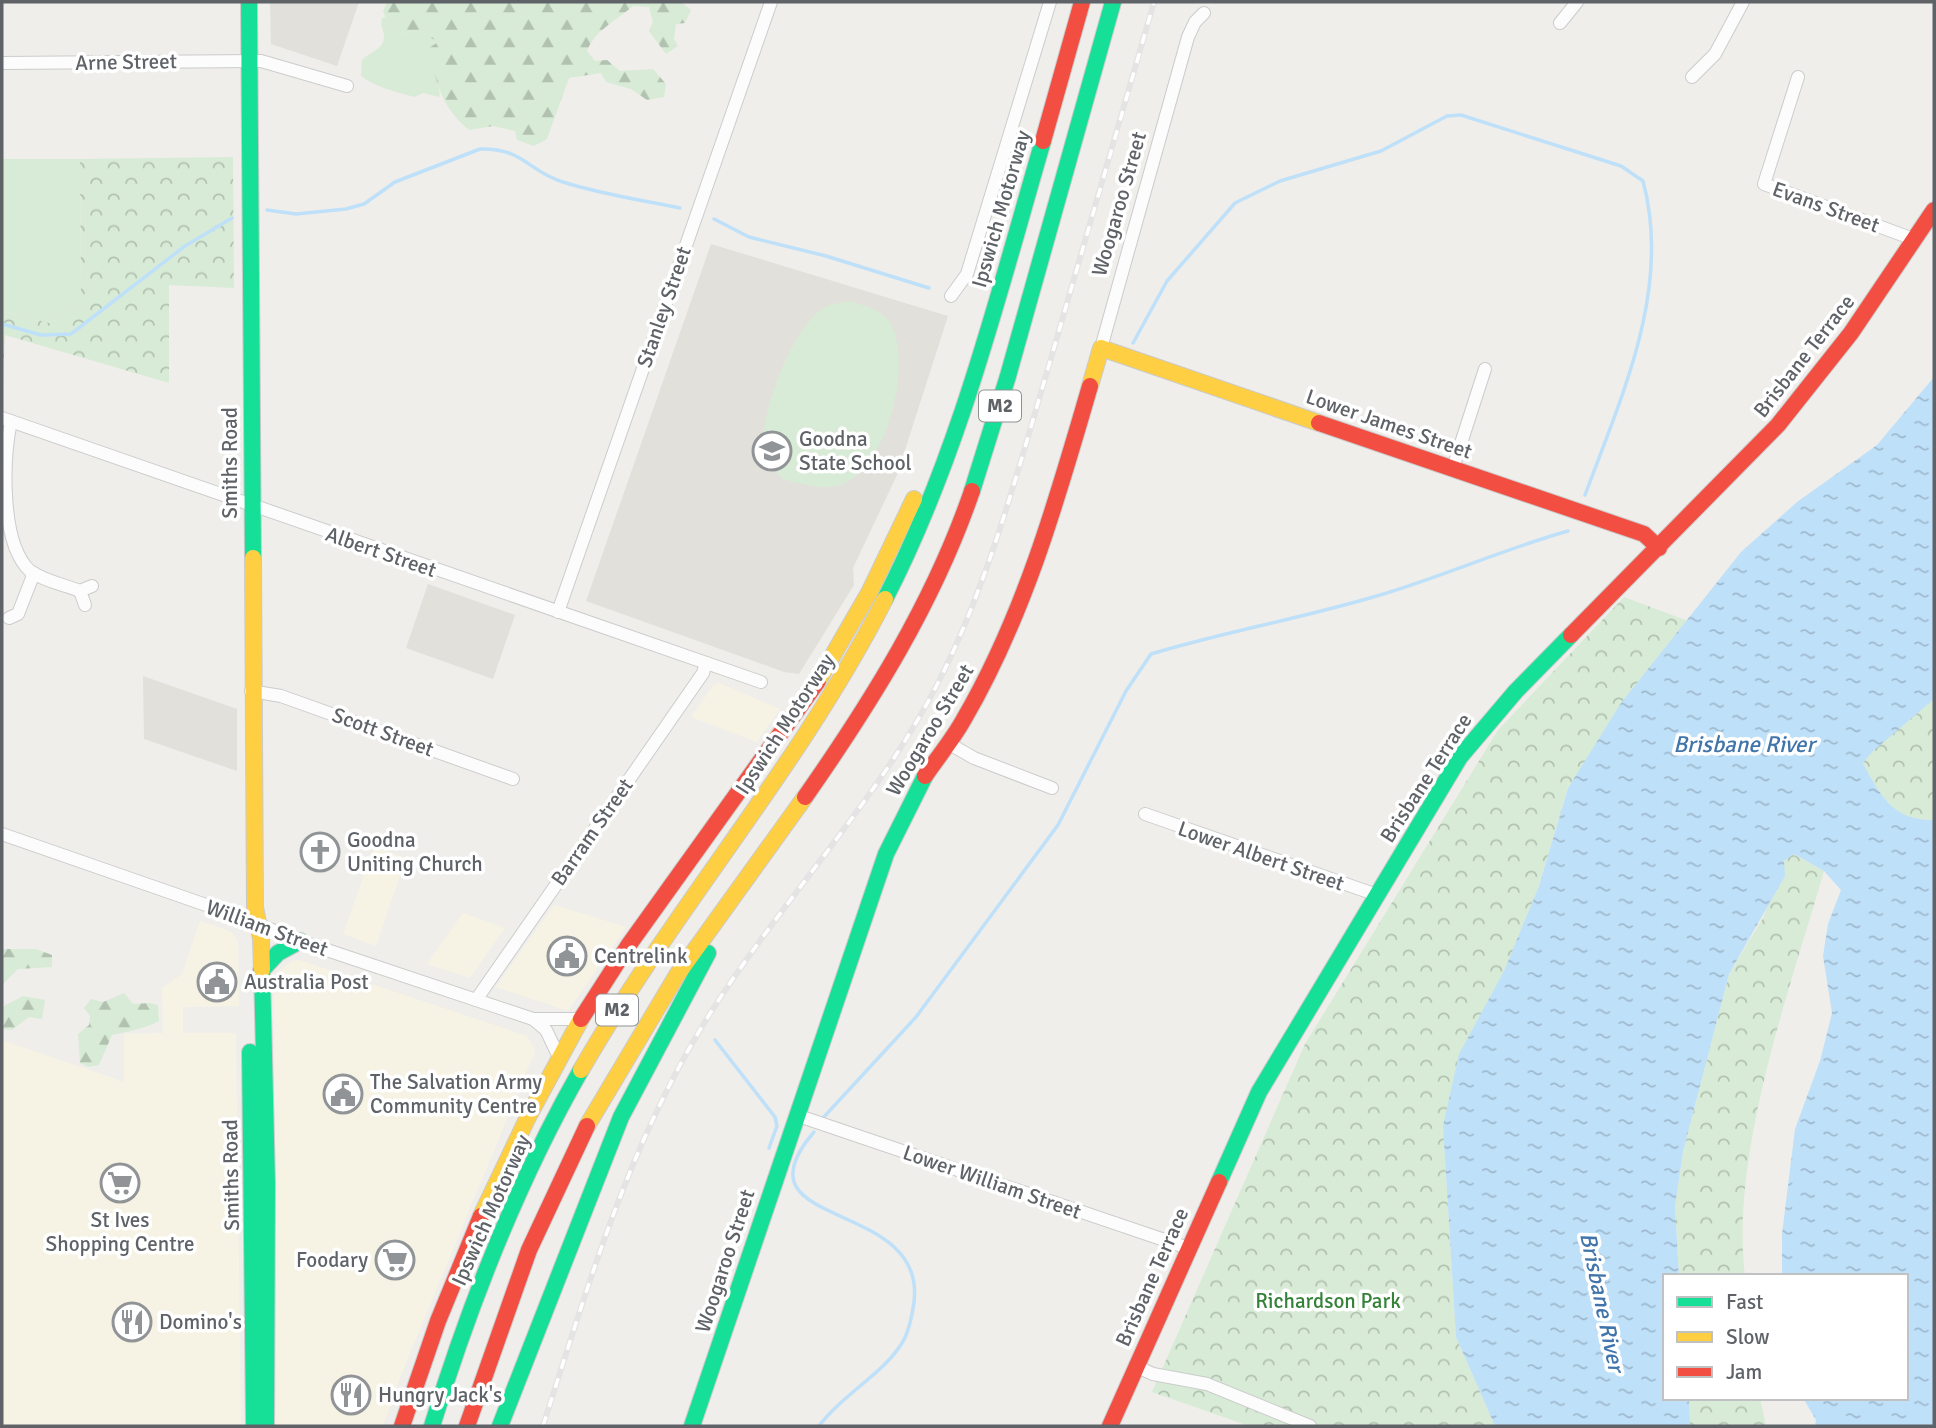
<svg xmlns="http://www.w3.org/2000/svg" width="1936" height="1428" viewBox="0 0 1936 1428" font-family="Signika,sans-serif">
  <style>
    .commercial { fill: #f7f3e4 }
    .education { fill: #e2e0da }
    .grass { fill: #d8ebd6 }
    .forest { fill: url(#forest-firs) }
    .park { fill: url(#park-crowns) }
    .water { fill: url(#water-ripples) }
    .lines { fill: none; stroke-linecap: round; stroke-linejoin: round }
    .stream { stroke: #bfe0f9; stroke-width: 3.5 }
    .street-casing { stroke: #cbcccc; stroke-width: 14 }
    .fast-casing { stroke: #cacacb; stroke-width: 18 }
    .slow-casing { stroke: #cacacb; stroke-width: 18 }
    .jam-casing { stroke: #cacacb; stroke-width: 18 }
    .street { stroke: #fdfcfc; stroke-width: 12 }
    .fast { stroke: #16e098; stroke-width: 16 }
    .slow { stroke: #ffcf43; stroke-width: 16 }
    .jam { stroke: #f24e42; stroke-width: 16 }
    .rail-casing { stroke: #e4e4e4; stroke-width: 6 }
    .rail { stroke: #fff; stroke-width: 3.5; stroke-dasharray: 10; stroke-linecap: butt }
    .labels { text-anchor: middle; dominant-baseline: central; stroke-width: 7; stroke-linejoin: round; paint-order: stroke }
    .shield { fill: #fff; stroke: #8f9295; stroke-width: 2 }
    .shield-label { font-size: 19px; font-weight: bold; fill: #5f6368 }
    .street-label { font-size: 21px; fill: #5f6368; stroke: #fff }
    .poi-label { font-size: 21px; fill: #5f6368; stroke: #fff; text-anchor: start }
    .park-label { font-size: 21px; fill: #348238; stroke: #fff }
    .water-label { font-size: 23px; font-style: italic; fill: #4174aa; stroke: #fff }
  </style>
  <defs>
    <pattern id="forest-firs" width="22" height="20" patternUnits="userSpaceOnUse" patternTransform="scale(1.75)"><rect width="22" height="20" fill="#d8ebd6"/><path d="M5 1l3.5 6h-7zM16 11l3.5 6h-7z" fill="#b2c2b1"/></pattern>
    <pattern id="park-crowns" width="20" height="18" patternUnits="userSpaceOnUse" patternTransform="scale(1.75)"><rect width="20" height="18" fill="#d8ebd6"/><path d="M2 6a3 3 0 1 1 6 0M12 15a3 3 0 1 1 6 0" fill="none" stroke="#b2c2b1"/></pattern>
    <pattern id="water-ripples" width="26" height="14" patternUnits="userSpaceOnUse" patternTransform="scale(1.75)"><rect width="26" height="14" fill="#bfe0f9"/><path d="M2 4q2-2 4 0t4 0M15 11q2-2 4 0t4 0" fill="none" stroke="#9eb9cd"/></pattern>
  </defs>
  <rect width="100%" height="100%" fill="#efeeea"/>
  <g class="commercial">
    <path d="M719 683 780 709 757 742 691 717 713 686Z"/>
    <path d="M374 847 406 858 376 946 343 934Z"/>
    <path d="M554 905 626 927 568 1011 496 987Z"/>
    <path d="M463 913 505 928 470 978 427 964Z"/>
    <path d="M200 921 232 932 238 941 239 1006 183 1007V1033H236L241 1426H2V1040L124 1082V1034L163 1033 162 988 182 974Z"/>
    <path d="M299 960 527 1036 535 1051 397 1385 383 1426H276L274 984 279 972 291 961Z"/>
  </g>
  <g class="education">
    <path d="M270 2H359L337 66 271 44Z"/>
    <path d="M711 244 948 316 897 475 853 568 854 585 799 674 784 672 586 601Z"/>
    <path d="M428 584 515 615 493 679 406 648Z"/>
    <path d="M143 676 237 709V771L144 739Z"/>
  </g>
  <g class="grass">
    <path d="M386 17 391 29 402 33 417 30 439 42 423 52 437 74 440 97 423 93 414 97C397 92 375 87 361 76L362 60C370 52 385 49 384 35 383 28 380 26 382 18Z"/>
    <path d="M2 159H80L81 305 49 323 2 311Z"/>
    <path d="M848 301C863 305 881 309 890 323 914 362 887 475 836 486 819 489 800 484 783 479 776 471 767 463 765 452 757 417 794 322 827 306 833 303 841 303 848 301Z"/>
  </g>
  <g class="forest">
    <path d="M387 2H519L522 4 527 2H681L691 10 685 23 676 24 674 39 678 46 666 54 649 31 653 22 649 7 633 6C616 21 596 29 587 51L595 61 607 60 620 71 653 69 666 84 664 97 647 100 631 89 606 82 601 73 569 78 547 139 534 146 517 140 515 131 493 126 469 130C435 101 444 86 423 52L438 42 417 30 402 33 391 29 383 11Z"/>
    <path d="M2 949H36L52 955V967L18 969 2 985Z"/>
    <path d="M124 993 133 1004 150 1003 158 1005 159 1021C149 1027 124 1033 112 1035L99 1065 88 1067 80 1063 78 1034 89 1025 90 1016 84 1008 91 999 103 1002Z"/>
    <path d="M23 996 45 1000 42 1019 29 1017 12 1030 2 1029V1007Z"/>
  </g>
  <g class="park">
    <path d="M233 157 234 288 169 285V383L5 335 2 400V311L49 323 81 305 80 159Z"/>
    <path d="M1624 597 1688 621 1568 787 1539 886 1443 1126 1456 1337 1495 1426H1249L1152 1392 1305 1044 1498 730Z"/>
    <path d="M1934 699V820C1893 820 1881 797 1863 763L1871 752Z"/>
    <path d="M1793 854 1824 871C1790 989 1730 1153 1745 1276H1679L1675 1206 1683 1152 1729 974 1763 918 1784 861Z"/>
    <path d="M1689 1398H1760L1766 1426H1690Z"/>
  </g>
  <path class="water" d="M1934 377V699L1872 752 1863 763C1881 797 1893 820 1934 820V1426H1815L1816 1420 1803 1398H1906V1276H1782V1234L1795 1129 1820 1061 1832 1013 1823 956 1828 924 1841 890 1824 871 1794 854 1784 861 1785 876 1729 974 1683 1152 1675 1206 1679 1276H1665V1398H1689L1690 1426H1495L1456 1337 1443 1126 1459 1054 1504 971 1539 886 1568 788 1621 703 1741 552 1797 502 1877 445Z"/>
  <g class="lines">
    <g class="stream">
      <path d="M267 210 296 214 346 209 364 204 395 182 480 149C524 148 527 171 563 182 600 194 641 200 680 208"/>
      <path d="M714 219 749 237 826 256 929 288"/>
      <path d="M2 324 41 335 71 334 185 246 232 218"/>
      <path d="M1133 343 1167 281 1235 203 1280 181 1381 151 1447 116 1461 115 1621 166 1643 181C1672 288 1622 395 1585 495"/>
      <path d="M715 1040 775 1117 777 1126 769 1148"/>
      <path d="M822 1119 916 1017 1058 825 1126 691 1151 654C1227 631 1304 618 1380 595 1444 576 1504 549 1568 531"/>
      <path d="M814 1132C729 1231 927 1197 914 1302 912 1316 909 1332 902 1343 884 1373 842 1395 819 1426"/>
    </g>
    <defs>
      <g id="street">
        <path d="M1560 23 1577 2"/>
        <path d="M2 63 261 61 347 86"/>
        <path d="M1692 77 1715 54 1743 2"/>
        <path d="M1798 77 1764 184 1916 240"/>
        <path d="M951 296 967 274 1050 2"/>
        <path d="M1101 348 1188 37 1195 22 1204 13"/>
        <path d="M2 418 761 682"/>
        <path d="M11 421C3 460 0 543 30 571 44 581 65 585 80 591"/>
        <path d="M1453 468 1485 369"/>
        <path d="M85 605 80 591 92 586"/>
        <path d="M558 612 771 2"/>
        <path d="M9 618 18 614 34 573"/>
        <path d="M251 691 281 696 513 779"/>
        <path d="M948 743 974 758 1052 788"/>
        <path d="M1145 814 1377 895"/>
        <path d="M2 834 229 913 300 941 533 1019 546 1030 559 1057"/>
        <path d="M476 1000 703 673 706 663"/>
        <path d="M533 1019H581"/>
        <path d="M796 1115 1188 1248"/>
        <path d="M1135 1366 1153 1374 1207 1384 1310 1426"/>
      </g>
      <g id="fast">
        <path d="M249 2 253 558"/>
        <path d="M972 491 1008 376 1113 2"/>
        <path d="M885 599C959 455 998 295 1043 141"/>
        <path d="M262 970 267 1183 266 1426"/>
        <path d="M261 971 278 953 300 941"/>
        <path d="M250 1052 254 1426"/>
        <path d="M1219 1182 1259 1092 1460 757 1516 691 1571 635"/>
        <path d="M432 1426C470 1303 517 1182 581 1070"/>
        <path d="M500 1426 621 1117 708 953"/>
        <path d="M692 1426 886 854 925 776"/>
      </g>
      <g id="slow">
        <path d="M1090 386 1101 348 1319 423"/>
        <path d="M253 558 255 907 261 939 262 970"/>
        <path d="M818 681 870 591 914 499"/>
        <path d="M581 1070C674 908 800 766 885 599"/>
        <path d="M587 1126 677 975 805 797"/>
        <path d="M481 1216 528 1117 581 1019"/>
      </g>
      <g id="jam">
        <path d="M1043 141 1082 2"/>
        <path d="M1319 423 1644 534 1659 548"/>
        <path d="M1571 635 1778 425 1851 333 1934 210"/>
        <path d="M925 776C938 757 953 739 964 719 1024 616 1057 500 1090 386"/>
        <path d="M805 797C872 701 934 602 972 491"/>
        <path d="M581 1019 628 946 818 681"/>
        <path d="M402 1426 438 1321 481 1216"/>
        <path d="M467 1426 529 1250 587 1126"/>
        <path d="M1110 1426 1219 1182"/>
      </g>
    </defs>
    <use href="#street" class="street-casing"/>
    <use href="#fast" class="fast-casing"/>
    <use href="#slow" class="slow-casing"/>
    <use href="#jam" class="jam-casing"/>
    <use href="#street" class="street"/>
    <use href="#fast" class="fast"/>
    <use href="#slow" class="slow"/>
    <use href="#jam" class="jam"/>
    <defs>
      <path id="rail" d="M543 1426C589 1283 630 1140 711 1012 782 900 877 802 938 683 988 584 1016 477 1047 372 1083 248 1119 125 1154 2"/>
    </defs>
    <use href="#rail" class="rail-casing"/>
    <use href="#rail" class="rail"/>
  </g>
  <defs>
    <symbol id="school-ring" viewBox="-11 -11 22 22"><circle r="9.5" fill="#fff" stroke="#919496" stroke-width="1.5"/><path d="M0-5L7-2L0 1L-7-2ZM-4 1L0 2.5L4 1V4Q0 6-4 4Z" fill="#919496"/></symbol>
    <symbol id="church-ring" viewBox="-11 -11 22 22"><circle r="9.5" fill="#fff" stroke="#919496" stroke-width="1.5"/><path d="M-1.2-6h2.4v3.5h3.3v2.4h-3.3V6h-2.4V-.1h-3.3v-2.4h3.3Z" fill="#919496"/></symbol>
    <symbol id="civic-ring" viewBox="-11 -11 22 22"><circle r="9.5" fill="#fff" stroke="#919496" stroke-width="1.5"/><path d="M-.6-6.5H3V-4.5H.6V-3L4-1V1h2V6H-6V1h2V-1L-.6-3ZM-1.2 2.5V6h2.4V2.5Z" fill="#919496"/></symbol>
    <symbol id="supermarket-ring" viewBox="-11 -11 22 22"><circle r="9.5" fill="#fff" stroke="#919496" stroke-width="1.5"/><path d="M-6-5.5h2.5l.6 2H6L4.5 2H-2.5L-4.4-4H-6ZM-1.5 3.2a1.3 1.3 0 1 0 .1 0ZM3 3.2a1.3 1.3 0 1 0 .1 0Z" fill="#919496"/></symbol>
    <symbol id="restaurant-ring" viewBox="-11 -11 22 22"><circle r="9.5" fill="#fff" stroke="#919496" stroke-width="1.5"/><path d="M-5-6h1v4h1v-4h1v4h1v-4h1v5L-1.5 .5V6h-2V.5L-5-1ZM5-6V6H3V1.5H1.5Q1.5-4 5-6Z" fill="#919496"/></symbol>
  </defs>
  <g fill-rule="evenodd">
    <use href="#school-ring" x="750" y="429" width="44" height="44"/>
    <use href="#church-ring" x="298" y="830" width="44" height="44"/>
    <use href="#civic-ring" x="545" y="934" width="44" height="44"/>
    <use href="#civic-ring" x="195" y="960" width="44" height="44"/>
    <use href="#civic-ring" x="321" y="1072" width="44" height="44"/>
    <use href="#supermarket-ring" x="98" y="1161" width="44" height="44"/>
    <use href="#supermarket-ring" x="373" y="1238" width="44" height="44"/>
    <use href="#restaurant-ring" x="110" y="1300" width="44" height="44"/>
    <use href="#restaurant-ring" x="329" y="1373" width="44" height="44"/>
  </g>
  <g class="labels">
    <g class="shield">
      <rect x="979" y="390.5" width="42" height="31" rx="5"/>
      <rect x="596" y="994.5" width="42" height="31" rx="5"/>
    </g>
    <g class="shield-label">
      <text x="1000" y="406">M2</text>
      <text x="617" y="1010">M2</text>
    </g>
    <g class="street-label">
      <text transform="translate(126 62) rotate(-1)">Arne Street</text>
      <text transform="translate(1119 204) rotate(-74)">Woogaroo Street</text>
      <text transform="translate(1826 207) rotate(20)">Evans Street</text>
      <text transform="translate(1001 209) rotate(-74)">Ipswich Motorway</text>
      <text transform="translate(664 307) rotate(-71)">Stanley Street</text>
      <text transform="translate(1804 356) rotate(-52)">Brisbane Terrace</text>
      <text transform="translate(1389 424) rotate(19)">Lower James Street</text>
      <text transform="translate(230 463) rotate(-90)">Smiths Road</text>
      <text transform="translate(381 552) rotate(19)">Albert Street</text>
      <text transform="translate(785 724) rotate(-57)">Ipswich Motorway</text>
      <text transform="translate(930 730) rotate(-59)">Woogaroo Street</text>
      <text transform="translate(383 732) rotate(20)">Scott Street</text>
      <text transform="translate(1426 778) rotate(-57)">Brisbane Terrace</text>
      <text transform="translate(592 832) rotate(-55)">Barram Street</text>
      <text transform="translate(1261 856) rotate(19)">Lower Albert Street</text>
      <text transform="translate(267 928) rotate(20)">William Street</text>
      <text transform="translate(231 1175) rotate(-91)">Smiths Road</text>
      <text transform="translate(992 1182) rotate(19)">Lower William Street</text>
      <text transform="translate(491 1210) rotate(-66)">Ipswich Motorway</text>
      <text transform="translate(725 1261) rotate(-72)">Woogaroo Street</text>
      <text transform="translate(1152 1277) rotate(-66)">Brisbane Terrace</text>
    </g>
    <g class="poi-label">
      <text x="799" y="439">Goodna<tspan x="799" dy="24">State School</tspan></text>
      <text x="347" y="840">Goodna<tspan x="347" dy="24">Uniting Church</tspan></text>
      <text x="594" y="956">Centrelink</text>
      <text x="244" y="982">Australia Post</text>
      <text x="370" y="1082">The Salvation Army<tspan x="370" dy="24">Community Centre</tspan></text>
      <text x="120" y="1220" text-anchor="middle">St Ives<tspan x="120" dy="24">Shopping Centre</tspan></text>
      <text x="368" y="1260" text-anchor="end">Foodary</text>
      <text x="159" y="1322">Domino's</text>
      <text x="378" y="1395">Hungry Jack's</text>
    </g>
    <g class="park-label">
      <text x="1328" y="1301">Richardson Park</text>
    </g>
    <g class="water-label">
      <text x="1744" y="744">Brisbane River</text>
      <text transform="translate(1602 1302) rotate(78)">Brisbane River</text>
    </g>
  </g>
  <rect width="1936" height="1428" fill="none" stroke="#5f6368" stroke-width="7"/>
  <rect x="1663" y="1274" width="245" height="126" fill="#ffffff" stroke="#bfc1c3" stroke-width="2"/>
  <rect x="1677" y="1297" width="35" height="10" fill="#16e098" stroke="#bfc1c3" stroke-width="2"/>
  <text x="1726" y="1309" font-size="21" fill="#5f6368">Fast</text>
  <rect x="1677" y="1332" width="35" height="10" fill="#ffcf43" stroke="#bfc1c3" stroke-width="2"/>
  <text x="1726" y="1344" font-size="21" fill="#5f6368">Slow</text>
  <rect x="1677" y="1367" width="35" height="10" fill="#f24e42" stroke="#bfc1c3" stroke-width="2"/>
  <text x="1726" y="1379" font-size="21" fill="#5f6368">Jam</text>
</svg>
